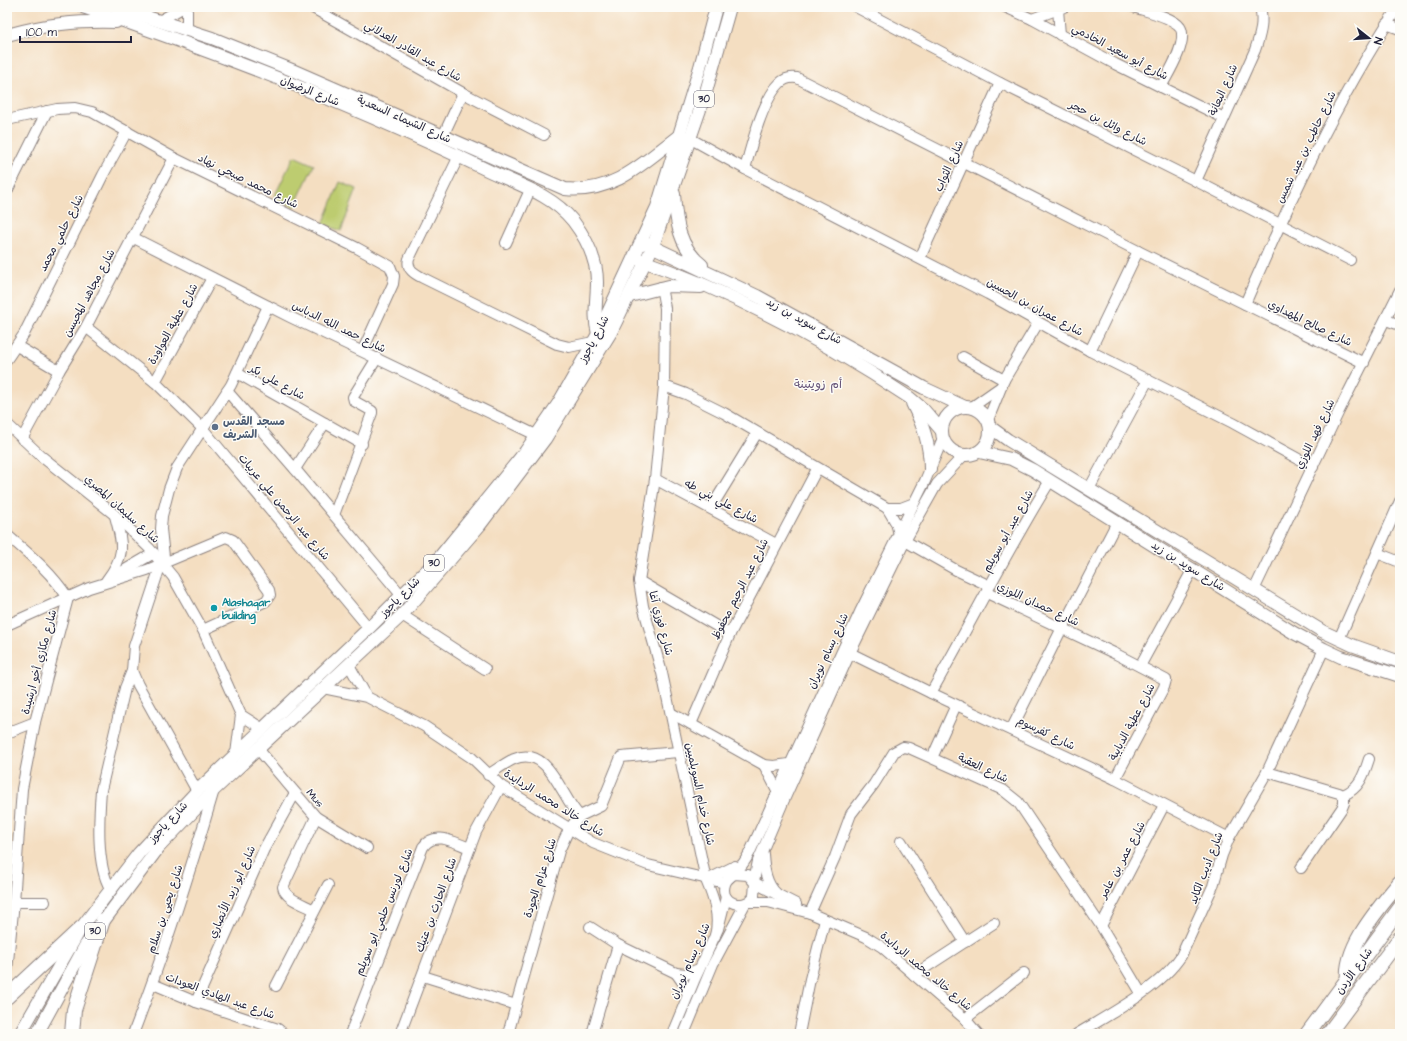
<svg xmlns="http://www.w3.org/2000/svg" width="1407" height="1041" viewBox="0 0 1407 1041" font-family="'Architects Daughter','Playpen Sans Arabic',sans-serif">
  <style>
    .green { fill: #bdcc6f; stroke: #707755 }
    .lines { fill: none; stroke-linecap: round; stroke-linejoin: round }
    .minor-casing { stroke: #8b807e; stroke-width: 12 }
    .major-casing { stroke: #8b807e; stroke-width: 14 }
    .highway-casing { stroke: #8b807e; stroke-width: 16 }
    .minor { stroke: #fff; stroke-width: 10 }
    .major { stroke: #fff; stroke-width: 12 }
    .highway { stroke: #fff; stroke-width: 14 }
    .service-dot { fill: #5c6f8a; stroke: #fdfcf7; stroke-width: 1.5 }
    .culture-dot { fill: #0f9aa8; stroke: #fdfcf7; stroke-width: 1.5 }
    .labels { text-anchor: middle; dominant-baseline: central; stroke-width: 3; stroke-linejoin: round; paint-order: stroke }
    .shield { fill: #fdfcf7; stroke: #646373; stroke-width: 1 }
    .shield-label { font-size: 10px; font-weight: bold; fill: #22223b }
    .street-label { font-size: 11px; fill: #22223b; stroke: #fdfcf7 }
    .service-label { font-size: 11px; font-weight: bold; fill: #4e5e75; stroke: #fdfcf7; text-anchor: start }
    .culture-label { font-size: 11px; font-weight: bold; fill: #0d838f; stroke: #fdfcf7; text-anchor: start }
    .neighbourhood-label { font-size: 12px; fill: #635176; stroke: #fdfcf7 }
  </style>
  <rect width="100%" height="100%" fill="#fdfcf7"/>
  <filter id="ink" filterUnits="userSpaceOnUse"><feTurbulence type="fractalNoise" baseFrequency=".025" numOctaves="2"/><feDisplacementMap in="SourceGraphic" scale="8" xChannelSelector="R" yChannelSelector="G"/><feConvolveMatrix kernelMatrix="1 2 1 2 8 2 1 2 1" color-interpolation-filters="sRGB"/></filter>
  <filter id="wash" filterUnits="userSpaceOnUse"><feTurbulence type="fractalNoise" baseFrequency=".012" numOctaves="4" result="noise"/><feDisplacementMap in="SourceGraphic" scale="16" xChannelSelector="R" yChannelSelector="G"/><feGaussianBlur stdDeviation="0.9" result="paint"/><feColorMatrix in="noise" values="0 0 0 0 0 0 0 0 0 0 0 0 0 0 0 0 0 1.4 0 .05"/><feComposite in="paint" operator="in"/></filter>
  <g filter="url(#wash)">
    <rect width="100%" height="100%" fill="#f4dec1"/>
    <g class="green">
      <path d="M294 156 314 165 294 207 274 197Z"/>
      <path d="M340 182 357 189 341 231 323 224Z"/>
    </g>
  </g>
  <g filter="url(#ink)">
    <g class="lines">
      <defs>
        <g id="minor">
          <path d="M187 7V30"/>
          <path d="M311 7 463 93 544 135"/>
          <path d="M856 7 1000 83 1196 181 1350 260"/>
          <path d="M1005 7 1032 19 1115 64 1224 118"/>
          <path d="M1134 7C1145 11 1173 17 1180 27 1189 41 1168 74 1161 87"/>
          <path d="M1058 9 1060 35"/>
          <path d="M1032 19 1064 7"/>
          <path d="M159 21 184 7"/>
          <path d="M1386 24 1400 29"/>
          <path d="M7 120 57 109 75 108 92 112 174 158 357 248 390 266 394 276 393 284 363 350"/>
          <path d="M443 136 463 93"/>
          <path d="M691 139 745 169 988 294 1090 351 1233 423 1313 467"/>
          <path d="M459 156 409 259C406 269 415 274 423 278L557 344 569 347 593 342"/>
          <path d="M745 169C751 146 763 99 780 83 785 78 791 77 797 78L1138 251 1364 363"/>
          <path d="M1196 181 1255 50C1260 36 1264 22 1260 7"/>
          <path d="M7 191 47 111"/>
          <path d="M132 237 290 317 536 435"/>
          <path d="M506 243 530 190"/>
          <path d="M920 258 1000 83"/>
          <path d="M661 287 665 308 664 386 655 479 639 581 643 606 662 673 706 880C714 899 720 916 715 936"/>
          <path d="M1245 304C1289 202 1337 100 1398 7"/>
          <path d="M1386 320 1400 325"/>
          <path d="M86 327 155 382 203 429 369 628"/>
          <path d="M17 346 59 371"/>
          <path d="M1090 351 1138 251"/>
          <path d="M963 357 1004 380"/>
          <path d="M7 359 24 334 103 175 127 131"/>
          <path d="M237 373 362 444"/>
          <path d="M155 382 212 278"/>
          <path d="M664 386 686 394 724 413 887 508 896 523 899 534"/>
          <path d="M227 391 295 469 402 596"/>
          <path d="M972 407 1002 386"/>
          <path d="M988 420 1004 380 1038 323"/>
          <path d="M7 424 41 456 115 515 149 548 173 577 203 630 241 715 236 754"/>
          <path d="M22 439 59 371 86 327 174 158"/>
          <path d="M295 469 325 423"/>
          <path d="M655 479 776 544"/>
          <path d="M1089 489 1148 380"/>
          <path d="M711 508 757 433"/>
          <path d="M887 508H901L914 503"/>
          <path d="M334 515 372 413V411L354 401 353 397 377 358"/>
          <path d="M7 535C29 554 52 573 68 598"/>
          <path d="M905 541 956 570 990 586"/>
          <path d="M1377 553 1400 562"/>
          <path d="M162 563 164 557 161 529 162 516 169 489 177 468 231 385 268 306"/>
          <path d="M118 574 154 553"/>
          <path d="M106 581C126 555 123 546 115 516"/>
          <path d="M639 581 730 634"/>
          <path d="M1254 590 1339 411 1400 290"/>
          <path d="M987 593 1116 654 1166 680 1164 687 1115 779"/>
          <path d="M402 615 485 669"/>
          <path d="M7 625 89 588 147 570 226 537 233 540 269 590 270 595 266 601 203 630"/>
          <path d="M1339 639 1400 501"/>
          <path d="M850 653 931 693 1115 779 1229 838"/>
          <path d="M349 665 367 697"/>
          <path d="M1140 666 1193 569"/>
          <path d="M132 671 138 685 197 791"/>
          <path d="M323 688 367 697 424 726 472 758 501 786 593 843 648 865 725 883"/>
          <path d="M931 693C971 623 1007 550 1050 481"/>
          <path d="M671 713 764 765 774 766 789 764"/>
          <path d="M241 715 263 729"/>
          <path d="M691 724 730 634 817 469"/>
          <path d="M1011 730 1062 628 1117 522"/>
          <path d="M7 733 35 722"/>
          <path d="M258 749 316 817 367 848"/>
          <path d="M932 758 956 705"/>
          <path d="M764 765 777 790"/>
          <path d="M1267 772 1339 793 1344 796V803L1342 808 1301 868"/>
          <path d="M488 775C496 770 505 763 514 759 550 744 561 799 580 816"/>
          <path d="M1343 795C1359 789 1364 775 1369 759"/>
          <path d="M901 841 965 942"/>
          <path d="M763 854C764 869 766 884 777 894"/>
          <path d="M734 874 748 875 755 883 754 896C745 911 719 904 725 884 727 878 731 877 735 873 741 867 746 860 750 852L860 612 925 481 943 438"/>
          <path d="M707 880 735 866"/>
          <path d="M754 881 758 861 784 800 850 653 905 541 937 484 964 455"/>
          <path d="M755 883 796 904"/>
          <path d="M110 888C96 865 99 817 101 790L125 688 132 671 134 646 158 573"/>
          <path d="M14 902H45"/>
          <path d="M749 902H768L810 913 866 937 882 947 965 1019 978 1034"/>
          <path d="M314 910C304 904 285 899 283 887L316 817"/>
          <path d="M810 913 835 857 851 814 874 784 894 752 903 747 909 748 1003 790 1018 802 1101 926 1141 993"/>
          <path d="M1101 926 1164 805"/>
          <path d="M590 927 618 945 676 973 686 974 699 969"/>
          <path d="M7 971 14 902 22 789 35 722 68 598"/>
          <path d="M676 973 683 983 688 995"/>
          <path d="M914 975 994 923"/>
          <path d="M423 976 516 1005"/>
          <path d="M153 984 196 1002 278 1029 284 1034"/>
          <path d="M276 986 328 885"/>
          <path d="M196 1002 264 849 295 793"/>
          <path d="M965 1019 1024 973"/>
          <path d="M133 1034C164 954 190 872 214 790"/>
          <path d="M350 1034 423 847C435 830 455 843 470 848"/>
          <path d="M400 1034 476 832 501 786"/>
          <path d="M508 1034 559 851 569 829 580 816 601 806 621 757 678 752"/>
          <path d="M592 1034 618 945"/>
          <path d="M672 1034 694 981 718 929 726 897"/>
          <path d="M684 1034 713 964 745 904"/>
          <path d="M799 1034 810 979 825 920"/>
          <path d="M1077 1034C1110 1014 1160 988 1181 956L1213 886 1222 855 1229 838 1267 772 1324 649"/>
        </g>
        <g id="major">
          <path d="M83 7C219 53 353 105 483 168 513 183 551 193 573 221 586 238 597 260 597 282 597 299 593 316 598 334"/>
          <path d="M116 7 212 38 292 70 565 189C615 194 645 161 681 134"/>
          <path d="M7 35C47 24 75 21 116 22"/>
          <path d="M674 194C676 222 679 247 702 265"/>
          <path d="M647 244 757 296 924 388 965 407"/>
          <path d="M638 259C734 293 825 341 910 398L923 409 942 431"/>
          <path d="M630 296 669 286 701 287"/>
          <path d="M912 403C923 425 930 444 930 469"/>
          <circle cx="966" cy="431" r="24"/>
          <path d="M990 427 1008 440 1322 631 1352 645 1400 662"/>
          <path d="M979 452 1011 459 1033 470 1294 633 1324 649 1341 657 1400 676"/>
          <path d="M20 1034 81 928 139 853 197 791 369 628 438 559 525 452 558 404 598 334 657 207 700 67 716 7"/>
          <path d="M37 1034 85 946 159 847 214 790 402 615 480 525 545 439 611 332 653 246 705 95 730 7"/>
        </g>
        <g id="highway">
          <path d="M1348 980C1344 946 1380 907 1400 882"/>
          <path d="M7 997 81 928"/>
          <path d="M72 1034 74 1010 103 920"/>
          <path d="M1307 1034 1400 908"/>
          <path d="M1328 1034 1400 938"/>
        </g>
      </defs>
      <use href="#minor" class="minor-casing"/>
      <use href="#major" class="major-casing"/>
      <use href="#highway" class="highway-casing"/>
      <use href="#minor" class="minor"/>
      <use href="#major" class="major"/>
      <use href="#highway" class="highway"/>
    </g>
  </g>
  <circle class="service-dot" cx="215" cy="427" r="4"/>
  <circle class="culture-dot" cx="214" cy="608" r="4"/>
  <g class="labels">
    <g class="shield">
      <rect x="694" y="91" width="20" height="16" rx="3"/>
      <rect x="424" y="555" width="20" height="16" rx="3"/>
      <rect x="85" y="923" width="20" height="16" rx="3"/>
    </g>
    <g class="shield-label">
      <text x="704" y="99">30</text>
      <text x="434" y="563">30</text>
      <text x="95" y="931">30</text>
    </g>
    <g class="street-label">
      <text transform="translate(413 51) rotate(30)">شارع عبد القادر العدلاني</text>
      <text transform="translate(1120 52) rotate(28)">شارع أبو سعيد الخادمي</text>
      <text transform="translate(1223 90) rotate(-66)">شارع البعانة</text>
      <text transform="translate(310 91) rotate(22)">شارع الرضوان</text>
      <text transform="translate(404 119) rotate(24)">شارع الشيماء السعدية</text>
      <text transform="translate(1108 123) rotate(27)">شارع وائل بن حجر</text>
      <text transform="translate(1306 147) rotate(-64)">شارع حاطب بن عبد شمس</text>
      <text transform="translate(949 166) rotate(-66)">شارع الثواب</text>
      <text transform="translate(248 181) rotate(26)">شارع محمد صبحي نهاد</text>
      <text transform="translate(61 233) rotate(-63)">شارع حلمي محمد</text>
      <text transform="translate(89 293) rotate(-62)">شارع مجاهد المحيسن</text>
      <text transform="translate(1035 307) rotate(29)">شارع عمران بن الحسين</text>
      <text transform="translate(804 321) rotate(29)">شارع سويد بن زيد</text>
      <text transform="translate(1310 323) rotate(26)">شارع صالح المهداوي</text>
      <text transform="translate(173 324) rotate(-61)">شارع عطية العواودة</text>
      <text transform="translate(339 327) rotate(26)">شارع حمد الله الدباس</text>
      <text transform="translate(594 339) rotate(-62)">شارع ياجوز</text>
      <text transform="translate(277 382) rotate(29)">شارع علي بكر</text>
      <text transform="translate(1315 434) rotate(-64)">شارع فهد اللوزي</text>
      <text transform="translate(721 501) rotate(28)">شارع علي بني طه</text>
      <text transform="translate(284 507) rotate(50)">شارع عبد الرحمن علي عربيات</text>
      <text transform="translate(122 509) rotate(42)">شارع سليمان المصري</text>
      <text transform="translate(1008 531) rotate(-61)">شارع عبد أبو سويلم</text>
      <text transform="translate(1188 566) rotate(32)">شارع سويد بن زيد</text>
      <text transform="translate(740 589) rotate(-63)">شارع عبد الرحيم محفوظ</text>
      <text transform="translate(400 597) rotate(-45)">شارع ياجوز</text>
      <text transform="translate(1038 604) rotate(25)">شارع حمدان اللوزي</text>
      <text transform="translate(661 623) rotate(75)">شارع فوزي آغا</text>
      <text transform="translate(828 651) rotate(-65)">شارع بسام نويران</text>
      <text transform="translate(39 662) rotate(-75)">شارع مكازي أخو ارشيدة</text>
      <text transform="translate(1132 722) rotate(-62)">شارع عطية الدبايبة</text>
      <text transform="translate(1046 733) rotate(26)">شارع كفرسوم</text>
      <text transform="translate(983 768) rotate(25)">شارع العقبة</text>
      <text transform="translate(700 794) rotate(78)">شارع خدام السويلميين</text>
      <text transform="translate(315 798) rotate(49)">Mus</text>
      <text transform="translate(554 803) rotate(32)">شارع خالد محمد الردايدة</text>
      <text transform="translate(168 822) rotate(-47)">شارع ياجوز</text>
      <text transform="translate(1122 860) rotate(-62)">شارع عمر بن عامر</text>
      <text transform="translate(1206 868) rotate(-69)">شارع أديب الكايد</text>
      <text transform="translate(540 878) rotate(-72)">شارع عزام الجودة</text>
      <text transform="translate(232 892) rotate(-66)">شارع أبو زيد الأنصاري</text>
      <text transform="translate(436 905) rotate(-70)">شارع الحارث بن عتيك</text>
      <text transform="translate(165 909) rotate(-72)">شارع يحيى بن سلام</text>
      <text transform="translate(384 912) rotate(-68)">شارع لورنس حلمي ابو سويلم</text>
      <text transform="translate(690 961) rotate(-66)">شارع بسام نويران</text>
      <text transform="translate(926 971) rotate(40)">شارع خالد محمد الردايدة</text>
      <text transform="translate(1354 971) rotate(-54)">شارع الأردن</text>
      <text transform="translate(220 996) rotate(20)">شارع عبد الهادي العودات</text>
    </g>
    <g class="service-label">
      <text x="223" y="421">مسجد القدس<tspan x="223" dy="13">الشريف</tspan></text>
    </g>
    <g class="culture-label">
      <text x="222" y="602">Alashaqar<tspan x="222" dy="13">building</tspan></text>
    </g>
    <g class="neighbourhood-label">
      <text x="818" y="384">أم زويتينة</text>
    </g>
  </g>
  <rect width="1407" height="1041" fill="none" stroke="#fdfcf7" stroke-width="24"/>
  <g transform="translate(1369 38) rotate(107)" stroke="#fdfcf7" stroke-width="3" paint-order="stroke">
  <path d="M0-3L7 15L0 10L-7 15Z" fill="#22223b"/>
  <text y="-6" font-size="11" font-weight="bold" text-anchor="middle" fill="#22223b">N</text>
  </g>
  <path d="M20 36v6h111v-6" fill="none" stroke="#22223b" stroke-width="2"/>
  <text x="26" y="36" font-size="12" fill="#22223b" stroke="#fdfcf7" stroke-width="3" paint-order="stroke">100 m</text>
</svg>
